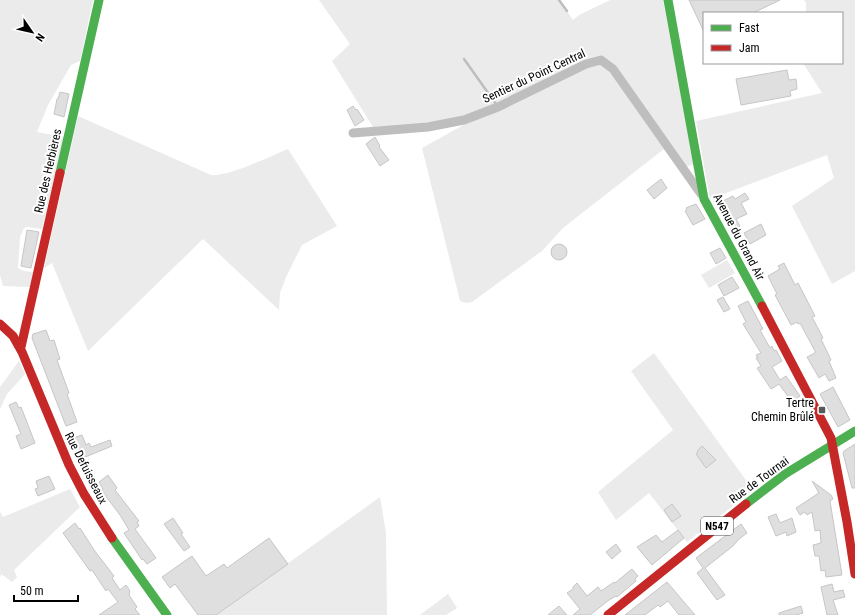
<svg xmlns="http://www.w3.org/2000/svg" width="855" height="615" viewBox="0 0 855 615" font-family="'Roboto Condensed',sans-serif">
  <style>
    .green { fill: #ebebeb }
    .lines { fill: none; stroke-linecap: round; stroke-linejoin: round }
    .stream { stroke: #bebebe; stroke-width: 2.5 }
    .building { fill: #dfdfdf; stroke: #c6c6c6 }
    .street { stroke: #bebebe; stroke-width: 9 }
    .fast { stroke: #4caf50; stroke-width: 9 }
    .jam { stroke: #c62828; stroke-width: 9 }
    .poi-dot { fill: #595959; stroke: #fff; stroke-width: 1.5 }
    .labels { text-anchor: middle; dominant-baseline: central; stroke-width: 4; stroke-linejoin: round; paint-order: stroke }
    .shield { fill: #fff; stroke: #4c4c4c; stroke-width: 1 }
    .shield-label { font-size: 11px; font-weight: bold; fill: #000 }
    .street-label { font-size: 12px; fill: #000; stroke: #fff }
    .poi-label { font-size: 12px; fill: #000; stroke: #fff; text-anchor: end }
  </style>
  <rect width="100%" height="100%" fill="#fff"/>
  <g class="green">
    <path d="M0 0H93L80 61 71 65 48 105 37 132 64 137 42 229 28 227 24 228 20 237 18 268 24 271 33 272 30 287 3 286 0 275Z"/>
    <path d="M319 0H559L573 20 579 15 610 0H663L694 164 686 167 602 58 468 115 439 123 373 127 332 61 350 44Z"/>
    <path d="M804 0H855V271L832 284 792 206 834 178 827 155 710 199 696 121 822 93 803 63H842V13H806V3Z"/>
    <path d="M595 63 605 65 664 149 563 228 542 251 472 302 466 303 460 301 422 148 476 118Z"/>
    <path d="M78 116 211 175C228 177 271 156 288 149L337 226 302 245 286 277 280 293 279 310 203 239 88 351 52 263 44 268Z"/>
    <path d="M727 260 735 273 709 288 701 275Z"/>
    <path d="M654 353 753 490 687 542 649 493 616 520 598 492 673 430 631 371Z"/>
    <path d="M19 361 25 374 7 394 0 409V387Z"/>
    <path d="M70 489 80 507 14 570 17 577 12 582 1 574 0 578V512L3 517Z"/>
    <path d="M380 497 386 533 387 615H216Z"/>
    <path d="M448 594 457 608 446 615H420Z"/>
  </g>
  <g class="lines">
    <g class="stream">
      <path d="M559 0 567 11"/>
      <path d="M464 59 496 104"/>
    </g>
  </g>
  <g class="building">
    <path d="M689 0H780L753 13H704V32Z"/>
    <path d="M787 70 789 80 796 79 797 89 790 91 791 96 741 105 736 79Z"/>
    <path d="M60 92 69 94 64 117 54 114 57 99H58Z"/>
    <path d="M353 106 356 110 357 109 364 120 355 126 347 110Z"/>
    <path d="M375 137 380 146 379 147 389 160 380 166 366 144Z"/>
    <path d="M661 179 667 188 654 199 647 190Z"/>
    <path d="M745 193 749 199 741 203 747 214 736 219 740 226 732 230 717 204 733 196 735 199Z"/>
    <path d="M696 204 705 219 693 225 685 211 687 210 686 208Z"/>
    <path d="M761 224 766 235 750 244 744 233Z"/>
    <path d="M27 230 39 232 31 268 21 266Z"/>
    <circle cx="559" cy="252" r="8"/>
    <path d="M720 248 726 258 716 264 710 253Z"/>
    <path d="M784 263 795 285 798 283 815 316 812 317 823 338 821 339 831 360 829 361 836 378 829 381 825 374 819 378 807 357 815 353V351L800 323 798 324 797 322 791 325 775 295 777 294 768 276 780 269 778 266Z"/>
    <path d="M732 277 739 288 724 296 718 285Z"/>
    <path d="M723 297 730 309 724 312 717 300Z"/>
    <path d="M748 301 763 329 760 330 770 348 772 346 774 351 776 350 782 361 772 367 780 380 786 376 800 396 792 402 779 384 771 389 757 368 761 366 756 358H758L756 355 761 353 743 324 746 322 738 306Z"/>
    <path d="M46 330 50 341 54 340 60 359 57 360 69 393 67 394 77 422 66 426 32 338 33 334Z"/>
    <path d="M833 387 850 420 838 427 820 394Z"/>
    <path d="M16 402 19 408 21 407 35 443 21 449 16 436 21 434 9 405Z"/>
    <path d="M82 435 86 445 89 443 91 447 110 440 112 446 78 460 70 439Z"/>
    <path d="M855 444V488H852L843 453 844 451Z"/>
    <path d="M702 446 716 460 706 468 696 454 698 452 697 451Z"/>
    <path d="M108 475 117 488 115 490 139 521 137 522 139 526 135 529 156 558 147 564 143 559 142 560 124 533 129 530 120 515 101 490 103 489 99 482Z"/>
    <path d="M49 476 55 489 38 496 35 489 38 488 36 481Z"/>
    <path d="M812 481 831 495 833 499 830 501 842 575 826 577 825 570 821 571 819 556H815L813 545 821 543 820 530 815 531 812 512 807 515 805 512 800 515 796 508 819 493Z"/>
    <path d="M672 504 681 516 672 522 664 510Z"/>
    <path d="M776 514 780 523 792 518 796 532 787 536 786 532 776 536 768 517Z"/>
    <path d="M173 518 183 533 181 534 190 547 184 551 164 524Z"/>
    <path d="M75 523 79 529 80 528 94 550 114 576 112 578 120 590 126 585 130 591 129 592 130 594 129 595 137 607 135 609 140 615H99L118 602 108 589 106 591 92 570 90 571 63 533Z"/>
    <path d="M741 524 747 533 739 539 733 546 705 568 725 595 717 600 697 573 703 568 696 558Z"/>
    <path d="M678 530 684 538 652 565 637 547 656 535 662 542Z"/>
    <path d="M269 538 288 564 216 615H198L175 584 170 588 162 577 192 556 206 576 224 564 227 568Z"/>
    <path d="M616 544 621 551 612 559 606 552Z"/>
    <path d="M632 569 638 576 635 579 636 581 617 597 616 596 609 600 590 615H573L580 609 567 593 573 589V587L577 583 587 596 598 587 601 591 614 582 615 583Z"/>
    <path d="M667 582 695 615H679L668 601 660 607 658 605 645 615H625Z"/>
    <path d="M832 584 834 592 843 590 845 597 833 600 838 615H827L821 587Z"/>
    <path d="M559 606 567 615H548Z"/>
    <path d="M801 606 803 613 796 615H779V613Z"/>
  </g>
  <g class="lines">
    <path class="street" d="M353 133 428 127 464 120 498 107 586 64 601 60 613 69 701 194"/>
    <g class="fast">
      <path d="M668 0 704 199 762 306"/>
      <path d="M60 173 99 0"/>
      <path d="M746 504 785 474 855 431"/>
      <path d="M112 538 167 615"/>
    </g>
    <g class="jam">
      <path d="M762 306 831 438 847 522 855 574"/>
      <path d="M0 324 13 336 22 352 69 465 84 494 112 538"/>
      <path d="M21 347 60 173"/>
      <path d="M608 615 746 504"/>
    </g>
  </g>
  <rect class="poi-dot" x="818" y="406" width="8" height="8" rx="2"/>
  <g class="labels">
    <rect class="shield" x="701" y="517" width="32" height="18" rx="3"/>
    <g class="shield-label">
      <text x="717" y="526">N547</text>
    </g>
    <g class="street-label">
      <text transform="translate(534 76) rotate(-25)">Sentier du Point Central</text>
      <text transform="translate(48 171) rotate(-77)">Rue des Herbières</text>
      <text transform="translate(739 237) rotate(62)">Avenue du Grand Air</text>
      <text transform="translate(86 468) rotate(63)">Rue Defuisseaux</text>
      <text transform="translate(759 480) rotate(-36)">Rue de Tournai</text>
    </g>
    <g class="poi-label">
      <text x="814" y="403">Tertre<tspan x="814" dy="14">Chemin Brûlé</tspan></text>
    </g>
  </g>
  <rect x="703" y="12" width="140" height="52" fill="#ffffff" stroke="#999999"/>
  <rect x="711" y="25" width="20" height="6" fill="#4caf50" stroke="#999999"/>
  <text x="739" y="32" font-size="12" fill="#000000">Fast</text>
  <rect x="711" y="45" width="20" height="6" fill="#c62828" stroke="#999999"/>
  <text x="739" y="52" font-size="12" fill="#000000">Jam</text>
  <g transform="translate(32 32) rotate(124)" stroke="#ffffff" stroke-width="3" paint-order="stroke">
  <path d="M0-3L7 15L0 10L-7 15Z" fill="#000000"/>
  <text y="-6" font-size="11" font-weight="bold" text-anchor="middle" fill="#000000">N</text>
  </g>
  <path d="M14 595v6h64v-6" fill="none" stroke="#000000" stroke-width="2"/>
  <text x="20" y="595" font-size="12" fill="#000000" stroke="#ffffff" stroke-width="3" paint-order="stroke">50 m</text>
</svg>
